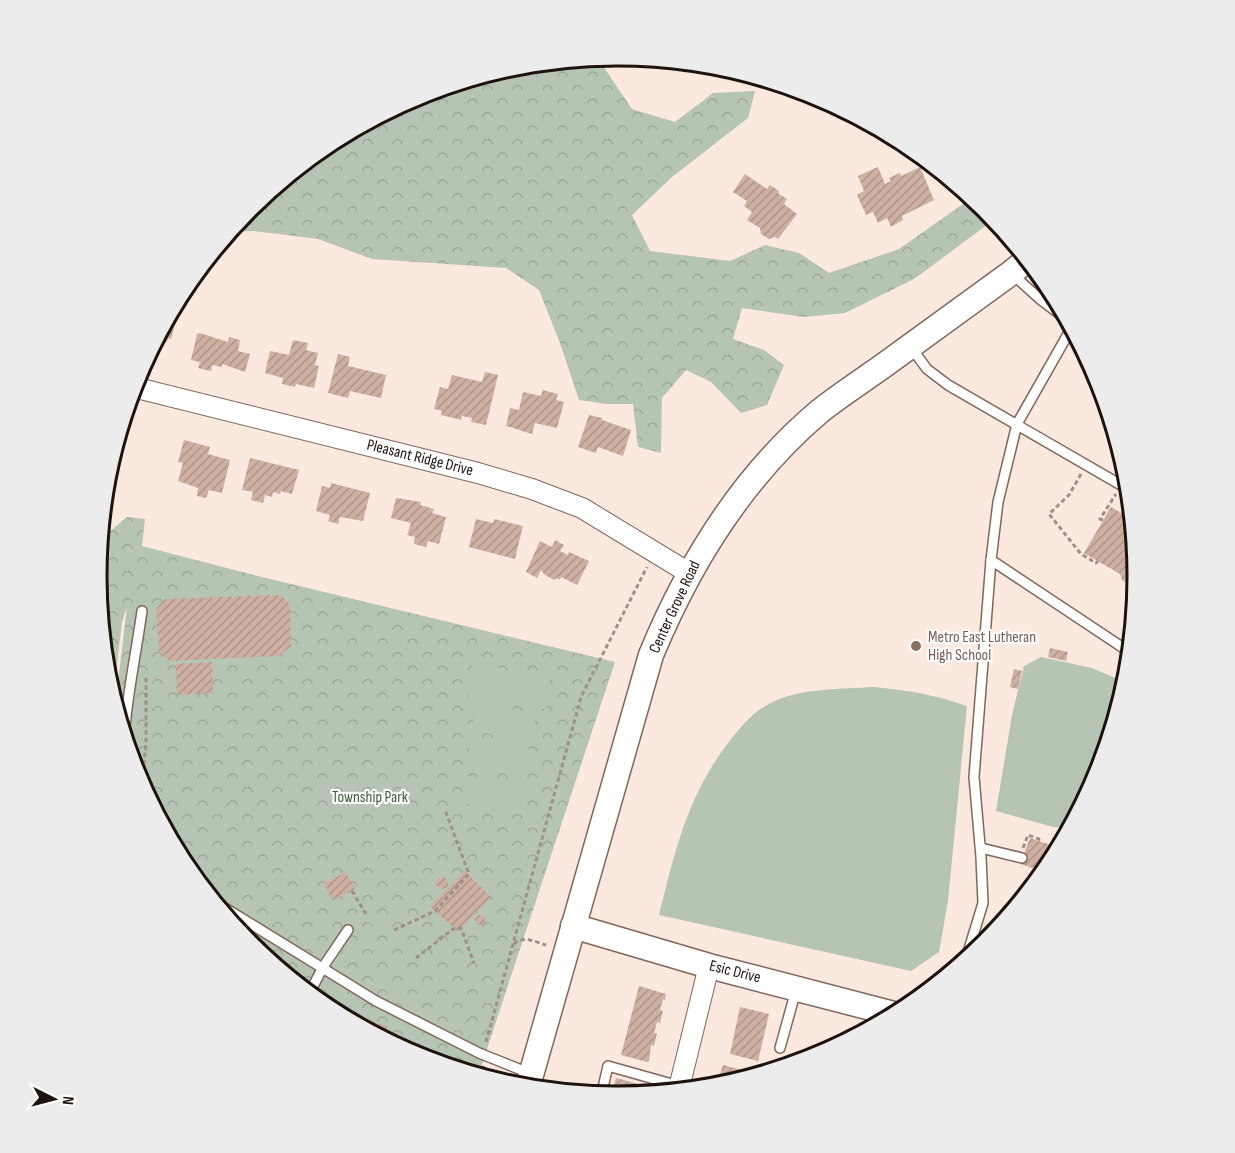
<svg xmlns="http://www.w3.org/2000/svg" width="1235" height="1153" viewBox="0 0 1235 1153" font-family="'Sofia Sans Condensed',sans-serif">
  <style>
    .forest { fill: url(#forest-crowns) }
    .pitch { fill: #b6c5b3 }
    .building { fill: url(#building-hatch) }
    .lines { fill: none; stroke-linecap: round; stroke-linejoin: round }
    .service-casing { stroke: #81675a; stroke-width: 12 }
    .minor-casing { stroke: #81675a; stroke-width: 22 }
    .tertiary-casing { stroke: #81675a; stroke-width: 27 }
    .path { stroke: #9f9089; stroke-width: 3; stroke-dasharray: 4.5 3; stroke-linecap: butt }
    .service { stroke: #fff; stroke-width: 9 }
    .minor { stroke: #fff; stroke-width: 20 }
    .tertiary { stroke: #fff; stroke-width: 24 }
    .education-dot { fill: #8d6e63; stroke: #fff; stroke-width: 2 }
    .labels { text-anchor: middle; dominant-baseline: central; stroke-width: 4.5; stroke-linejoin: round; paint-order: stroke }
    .street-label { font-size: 16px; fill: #1d120d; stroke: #fff }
    .education-label { font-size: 16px; fill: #785e54; stroke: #fff; text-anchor: start }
    .park-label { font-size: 16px; fill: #3a5d34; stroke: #fff }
    .rim { fill: none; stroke: #1d120d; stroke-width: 3 }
  </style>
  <defs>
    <pattern id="forest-crowns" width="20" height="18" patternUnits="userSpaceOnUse" patternTransform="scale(1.5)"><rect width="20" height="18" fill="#b6c5b3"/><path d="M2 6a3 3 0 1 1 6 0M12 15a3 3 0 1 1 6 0" fill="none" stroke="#9ca899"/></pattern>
    <pattern id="building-hatch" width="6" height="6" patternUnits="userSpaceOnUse" patternTransform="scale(1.5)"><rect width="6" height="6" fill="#cdb0a2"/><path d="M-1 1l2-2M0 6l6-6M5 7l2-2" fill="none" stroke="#b0968a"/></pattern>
  </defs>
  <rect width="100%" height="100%" fill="#fbe9e0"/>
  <g class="forest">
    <path d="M607 57 605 69 632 109 675 122 713 93 755 91 748 118 672 177 632 215 650 251 730 261 765 245 799 253 829 273 899 249 973 197 986 208 995 219 914 279 845 313 804 317 742 308 733 339 764 350 784 365 767 405 741 413 711 382 686 370 662 398 661 453 638 447 633 404H607L579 400 561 346 539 290 506 268 372 259 318 239 253 231 229 232 249 208 328 143 418 95 516 65Z"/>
    <path d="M127 517 145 519 142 546 262 577 615 662 478 1076 418 1058 328 1009 249 945 184 866 136 776 115 707 127 607 122 622 113 699 106 678 97 576 100 540Z"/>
  </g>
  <g class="pitch">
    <path d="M1041 657 1092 668 1127 683 1099 776 1071 827H1053L996 811 1012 715 1024 666Z"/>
    <path d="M472 664 505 669V672L516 674 517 670 551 675 548 689 540 688 539 693 548 695 546 709 513 705V701L502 699 501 703 468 698 470 684 479 685 480 681 470 679Z"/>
    <path d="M874 687C907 690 936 695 967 706L948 901 939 952 911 971 659 915C675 851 687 797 728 743 741 727 752 712 771 703 799 688 842 689 874 687Z"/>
    <path d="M476 704 536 713 532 740 472 731Z"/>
    <path d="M471 741 530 749 526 776 466 767Z"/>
    <path d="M465 776 525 785 521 812 461 803Z"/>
  </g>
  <g class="building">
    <path d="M878 167 885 184 891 181 889 178 900 173 901 176 920 167 934 200 902 216 903 220 891 227 887 218 878 223 873 212 866 215 857 195 864 191 858 176Z"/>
    <path d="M745 174 767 189 770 185 779 191 778 193 787 199 784 204 797 214 778 239 775 237 769 239 761 234 760 228 747 220 752 212 744 206 747 201 733 192Z"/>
    <path d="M171 311 178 313 171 339 168 338 167 342 156 340Z"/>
    <path d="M200 333 228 342 229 337 240 340 238 351 250 354 245 372 222 364V367L212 365 211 371 198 368 200 362 191 360 197 334Z"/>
    <path d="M293 340 308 343 306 350 318 353 315 365 319 366 314 388 296 384 295 387 282 384 283 378 265 373 270 351 289 355Z"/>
    <path d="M338 354 350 357 348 366 386 375 381 398 350 391 348 398 328 393Z"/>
    <path d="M485 372 498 375 486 425 471 422 472 418 462 416 461 420 441 415 442 411 434 409 440 387 448 389 452 375 482 382Z"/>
    <path d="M543 390 558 394 556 400 564 402 557 428 535 423 532 434 506 426 510 408 519 410 523 392 541 396Z"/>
    <path d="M589 415 602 418V420L631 430 623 456 598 447 596 453 578 447Z"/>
    <path d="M184 440 210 447 208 454 230 460 222 493 209 490 206 498 197 496 198 488 178 481 183 463 178 462Z"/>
    <path d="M250 458 299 470 292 494 281 491 280 494 273 492 272 497 265 495 263 503 251 500 253 492 242 490Z"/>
    <path d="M110 464 119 466 108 515 103 514 107 475Z"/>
    <path d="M331 483 370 493 363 521 340 517 338 524 328 521 330 515 316 511 322 486 330 488Z"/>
    <path d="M396 498 421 502 420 505 434 509 432 513 446 517 439 544 428 541 426 547 414 544 415 537 407 535 411 523 391 518Z"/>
    <path d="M1111 507 1133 520 1138 577 1137 589 1122 580 1120 574 1084 553Z"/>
    <path d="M476 519 493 523 494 519 523 526 515 559 469 547Z"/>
    <path d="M555 540 564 545 560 551 568 555 569 552 589 561 577 585 561 577 560 580 557 578 554 580 545 575 541 570 537 578 526 572 540 541 552 547Z"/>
    <path d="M280 595 290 604 291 646 279 656 169 661 159 652 156 609 165 599Z"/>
    <path d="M1050 648 1068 652 1066 661 1048 657Z"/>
    <path d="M212 662 213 693 177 695 176 664Z"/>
    <path d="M1014 669 1022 671 1018 689 1010 687Z"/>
    <path d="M1030 838 1060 848 1045 872 1020 864Z"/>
    <path d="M465 871 491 897 458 932 430 906Z"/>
    <path d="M346 872 355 890 332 900 324 883Z"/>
    <circle cx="442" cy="883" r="6"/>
    <circle cx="480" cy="920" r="5"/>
    <path d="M639 986 666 994 665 1000 663 999 660 1010 663 1011 660 1023 657 1022 654 1033H657L654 1046 651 1045 649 1061 647 1062 621 1055Z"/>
    <path d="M740 1007 769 1014 758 1061 730 1054Z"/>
    <path d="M349 1015 387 1026 384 1039 348 1020Z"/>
    <path d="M723 1065 750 1072 749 1079 716 1088Z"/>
    <path d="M616 1078 642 1085V1093L639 1092 638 1095 611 1097Z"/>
  </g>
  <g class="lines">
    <defs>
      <g id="service">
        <path d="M1011 273 1041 300 1069 321"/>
        <path d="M910 346 927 369 948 385 1121 485 1130 487"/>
        <path d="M991 560 1131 653"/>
        <path d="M124 737C127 695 136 654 142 611"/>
        <path d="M981 848 1022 858"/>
        <path d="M212 900 376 1001 479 1053 529 1073"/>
        <path d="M965 962 983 903 981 857 974 777 991 560 998 502 1017 424 1072 327"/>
        <path d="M309 994 323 967 348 930"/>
        <path d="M780 1048 796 990"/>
        <path d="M601 1096 608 1066 679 1086"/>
      </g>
      <g id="minor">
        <path d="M133 387 478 473 532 489 582 508 689 573"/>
        <path d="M678 1092 709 966"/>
      </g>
      <g id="tertiary">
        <path d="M573 926 709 966 898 1015"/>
        <path d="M527 1089 651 655C689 563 743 476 820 411 840 395 862 381 883 366 925 335 968 304 1011 273L1028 259"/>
      </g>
    </defs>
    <use href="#service" class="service-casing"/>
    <use href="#minor" class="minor-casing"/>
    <use href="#tertiary" class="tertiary-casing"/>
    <g class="path">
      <path d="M1081 474 1069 495 1049 514 1081 554 1096 563 1098 561"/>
      <path d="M1103 520 1100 519 1116 494"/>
      <path d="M142 787 146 742V675"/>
      <path d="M1023 848 1028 835 1039 839 1038 841"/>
      <path d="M352 891 366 914"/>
      <path d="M394 930 435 911 469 874 445 810"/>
      <path d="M514 944C523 935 536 942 546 945"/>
      <path d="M416 958 453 929 461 928 474 963"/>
      <path d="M486 1042 581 697 647 567"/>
      <path d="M481 1077 484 1066"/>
    </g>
    <use href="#service" class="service"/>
    <use href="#minor" class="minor"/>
    <use href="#tertiary" class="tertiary"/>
  </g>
  <circle class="education-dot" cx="916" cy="646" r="6"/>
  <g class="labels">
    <g class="street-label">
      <text transform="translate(420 458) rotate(14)">Pleasant Ridge Drive</text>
      <text transform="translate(675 607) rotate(-65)">Center Grove Road</text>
      <text transform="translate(735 972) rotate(14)">Esic Drive</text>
    </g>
    <g class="education-label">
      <text x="928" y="637">Metro East Lutheran<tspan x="928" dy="18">High School</tspan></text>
    </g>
    <g class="park-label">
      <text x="370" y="797">Township Park</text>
    </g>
  </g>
  <path d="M0 0H1235V1153H0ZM107 576a510 510 0 1 1 1020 0a510 510 0 1 1-1020 0Z" fill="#edecec" fill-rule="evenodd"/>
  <path class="rim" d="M107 576a510 510 0 1 1 1020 0a510 510 0 1 1-1020 0Z"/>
  <g transform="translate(54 1099) rotate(96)" stroke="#ffffff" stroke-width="4.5" paint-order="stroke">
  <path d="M0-4.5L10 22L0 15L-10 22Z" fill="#1d120d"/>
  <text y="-9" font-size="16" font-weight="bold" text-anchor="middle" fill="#1d120d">N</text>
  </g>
</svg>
